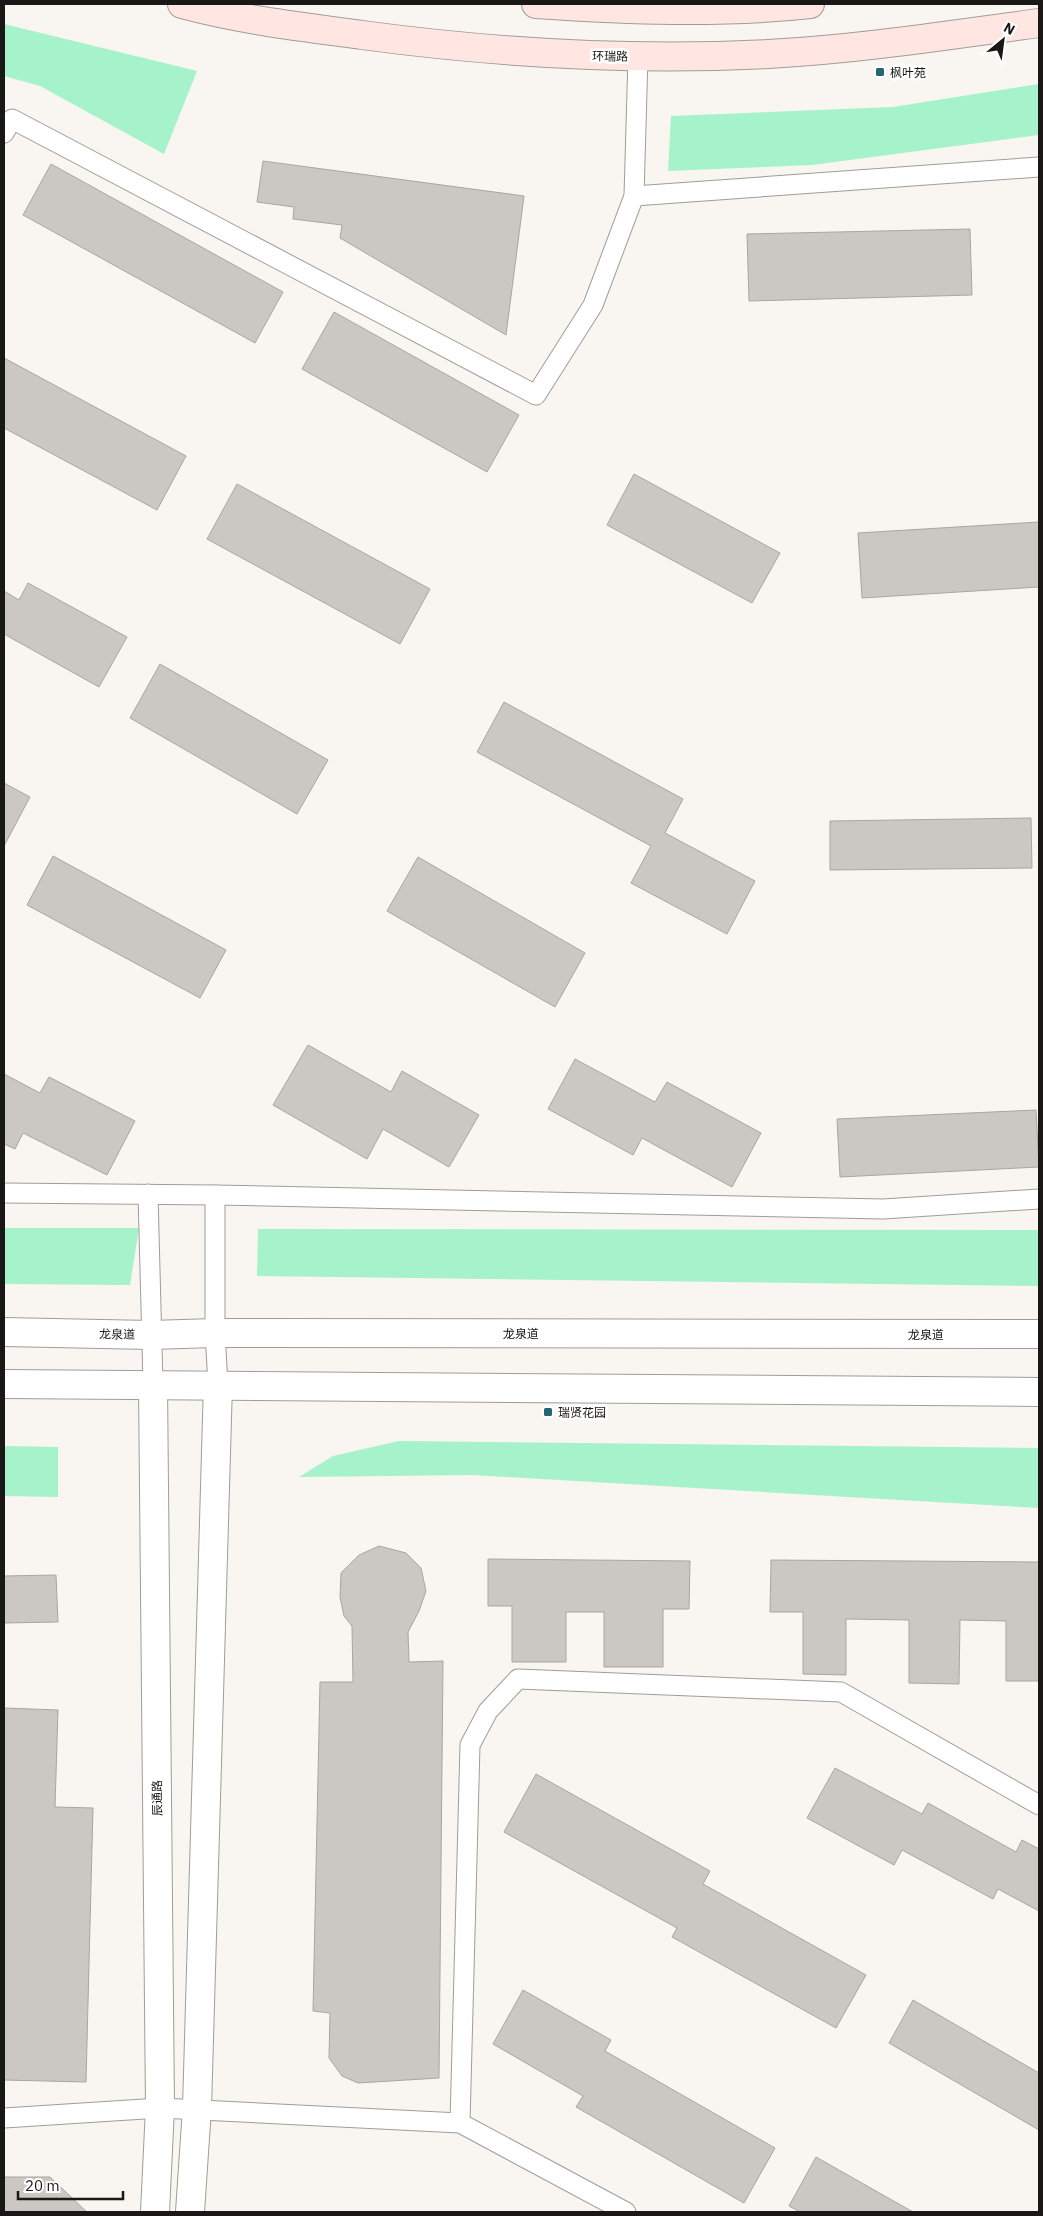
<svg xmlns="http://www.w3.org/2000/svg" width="1043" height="2216" viewBox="0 0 1043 2216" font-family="'IBM Plex Sans','Noto Sans SC',sans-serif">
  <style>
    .green { fill: #a6f2ca }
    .building { fill: #cbc7c2; stroke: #a9a6a1 }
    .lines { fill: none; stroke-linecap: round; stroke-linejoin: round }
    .service-casing { stroke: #a09d98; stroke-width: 21 }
    .tertiary-casing { stroke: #a09d98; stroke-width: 30 }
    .secondary-casing { stroke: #a09d98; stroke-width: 30 }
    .service { stroke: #fff; stroke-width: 19 }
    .tertiary { stroke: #fff; stroke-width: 28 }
    .secondary { stroke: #ffe6e2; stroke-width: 28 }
    .poi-dot { fill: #226678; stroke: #fff; stroke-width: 2 }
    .labels { text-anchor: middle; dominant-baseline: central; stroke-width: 5; stroke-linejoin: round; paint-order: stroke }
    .street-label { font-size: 12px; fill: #191816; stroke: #fff }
    .poi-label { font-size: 12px; fill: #191816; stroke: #fff; text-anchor: start }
  </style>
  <rect width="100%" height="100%" fill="#f9f5f0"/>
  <g class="green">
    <path d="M4 24 197 71 164 154 40 86 4 76Z"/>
    <path d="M1039 84V135L812 165 668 171 671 116 893 107Z"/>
    <path d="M4 1228H139L130 1285 4 1284Z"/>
    <path d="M258 1229 1039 1230V1286L257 1276Z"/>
    <path d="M399 1441 1039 1448V1508L472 1475 299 1477 333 1456Z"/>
    <path d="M4 1446 58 1447V1497L4 1496Z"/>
  </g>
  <g class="building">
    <path d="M263 161 524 196 506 335 340 238 342 225 293 219 294 207 257 202Z"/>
    <path d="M51 164 283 292 255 343 23 215Z"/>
    <path d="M970 229 972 295 749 301 747 234Z"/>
    <path d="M334 312 519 415 487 472 302 369Z"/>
    <path d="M4 358 186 456 157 510 4 428Z"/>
    <path d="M634 474 780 553 752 603 607 525Z"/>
    <path d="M237 484 430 589 400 644 207 539Z"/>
    <path d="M1039 522V587L862 598 858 533Z"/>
    <path d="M28 583 127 637 99 687 4 634V591L19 600Z"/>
    <path d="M160 664 328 760 297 814 130 718Z"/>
    <path d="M504 702 683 799 665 833 755 881 727 934 631 883 651 846 477 752Z"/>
    <path d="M4 783 30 797 4 846Z"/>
    <path d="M1031 818 1032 868 830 870V821Z"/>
    <path d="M53 856 226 950 200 998 27 905Z"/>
    <path d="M418 857 585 953 555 1007 387 911Z"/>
    <path d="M308 1045 391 1092 402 1071 479 1115 449 1167 383 1129 367 1159 273 1105Z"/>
    <path d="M575 1059 655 1102 667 1082 761 1133 732 1187 642 1138 633 1155 548 1109Z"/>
    <path d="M4 1074 40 1093 49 1077 135 1121 107 1175 23 1133 15 1149 4 1144Z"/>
    <path d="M1036 1110 1039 1167 840 1177 837 1119Z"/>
    <path d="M379 1546 406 1553 421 1568 426 1591 419 1611 408 1632 409 1662 443 1661 439 2078 358 2083 342 2076 329 2058 330 2013 313 2011 320 1682H353L352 1626 344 1616 340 1597 341 1573 359 1555Z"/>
    <path d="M488 1559 690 1561 689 1609H663V1667H604V1612H566V1662H512V1606H488Z"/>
    <path d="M771 1560 1039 1562V1681H1006V1621L960 1620 959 1684 909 1683V1620L846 1619V1675L803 1674V1612H770Z"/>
    <path d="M56 1575 58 1622 4 1623V1576Z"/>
    <path d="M4 1708 58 1710 55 1807 93 1808 86 2082 4 2080Z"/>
    <path d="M835 1768 922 1814 928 1803 1016 1852 1022 1840 1039 1849V1911L998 1889 993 1899 902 1850 894 1865 807 1818Z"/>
    <path d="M536 1774 710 1871 703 1884 866 1975 836 2028 672 1937 677 1928 504 1832Z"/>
    <path d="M523 1990 611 2040 605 2051 775 2148 744 2203 576 2107 583 2096 493 2044Z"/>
    <path d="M913 2000 1039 2073V2130L889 2043Z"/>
    <path d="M816 2157 913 2212H800L789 2206Z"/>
    <path d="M4 2177H50L87 2212H4Z"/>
  </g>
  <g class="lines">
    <defs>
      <g id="service">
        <path d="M4 133 12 119 536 395 593 305 634 196 638 56"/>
        <path d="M634 196 1039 167"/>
        <path d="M4 1193 215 1195"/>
        <path d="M148 1194 153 1384"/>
        <path d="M218 1384 215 1333V1195L883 1209 1039 1199"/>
        <path d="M4 2118 160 2108 460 2123 626 2212"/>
        <path d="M460 2123 470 1745 488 1711 518 1679 841 1692 1039 1805"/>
      </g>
      <g id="tertiary">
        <path d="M4 1332 151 1335 215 1333 1039 1334"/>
        <path d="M4 1384 1039 1392"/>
        <path d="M153 1384 160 2108 155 2212"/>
        <path d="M190 2212 197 2108 218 1384"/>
      </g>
      <g id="secondary">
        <path d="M182 4C241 20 302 27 362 35 496 53 632 61 768 54 859 49 949 35 1039 23"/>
        <path d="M536 4C627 10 719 14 810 4"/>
      </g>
    </defs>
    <use href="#service" class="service-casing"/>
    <use href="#tertiary" class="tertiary-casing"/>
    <use href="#secondary" class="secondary-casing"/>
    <use href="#service" class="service"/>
    <use href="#tertiary" class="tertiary"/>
    <use href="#secondary" class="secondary"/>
  </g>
  <g class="poi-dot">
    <rect x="875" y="67" width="10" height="10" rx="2.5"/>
    <rect x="543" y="1407" width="10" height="10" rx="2.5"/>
  </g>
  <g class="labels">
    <g class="street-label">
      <text transform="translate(610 56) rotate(1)">环瑞路</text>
      <text x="521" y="1333">龙泉道</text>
      <text transform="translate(117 1334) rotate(1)">龙泉道</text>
      <text x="926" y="1334">龙泉道</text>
      <text transform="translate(157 1798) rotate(-91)">辰通路</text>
    </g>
    <g class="poi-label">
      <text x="890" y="72">枫叶苑</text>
      <text x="558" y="1412">瑞贤花园</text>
    </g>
  </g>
  <rect width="1043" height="2216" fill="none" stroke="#191816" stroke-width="10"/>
  <g transform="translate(1003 40) rotate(29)" stroke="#ffffff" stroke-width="4" paint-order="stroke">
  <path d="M0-4L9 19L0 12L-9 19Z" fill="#191816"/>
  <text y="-8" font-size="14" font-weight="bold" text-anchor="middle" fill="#191816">N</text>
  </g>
  <path d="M18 2191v8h105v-8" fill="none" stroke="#191816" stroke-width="2.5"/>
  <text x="25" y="2191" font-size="15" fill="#191816" stroke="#ffffff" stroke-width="4" paint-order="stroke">20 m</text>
</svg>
